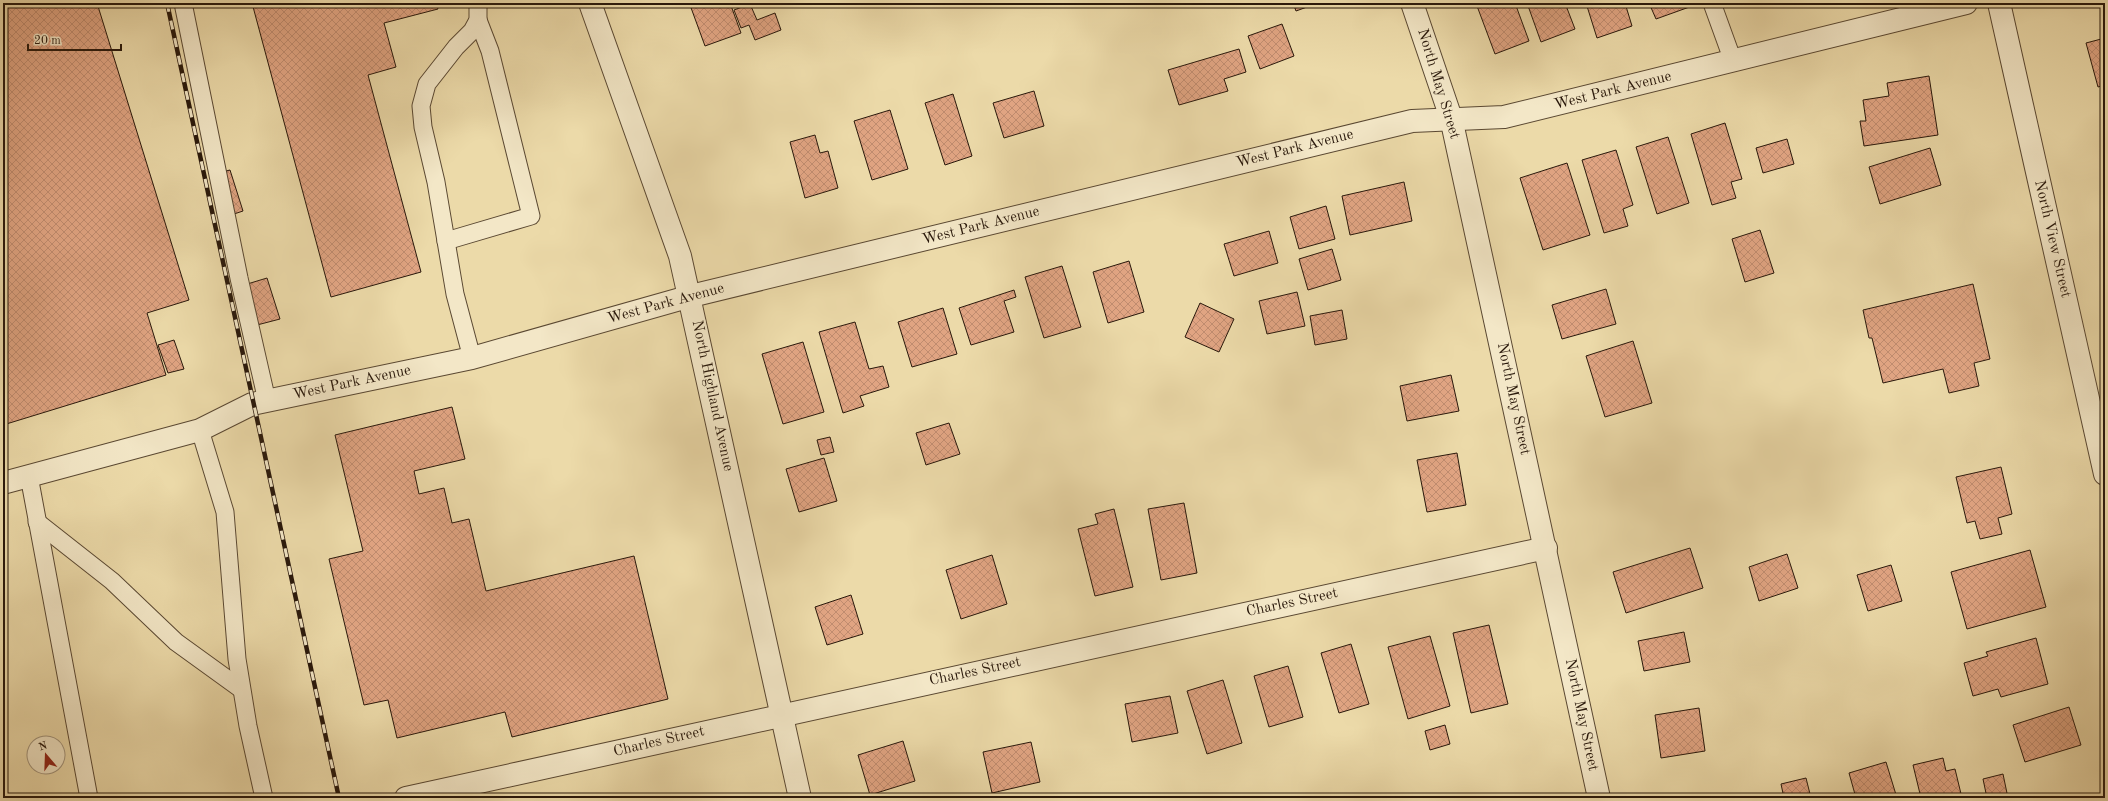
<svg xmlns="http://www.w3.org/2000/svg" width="2108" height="801" viewBox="0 0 2108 801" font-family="'Old Standard TT',serif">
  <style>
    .building { fill: url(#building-cross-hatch); stroke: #29180b }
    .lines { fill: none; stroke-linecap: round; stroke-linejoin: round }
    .service-casing { stroke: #5a4832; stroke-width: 19 }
    .minor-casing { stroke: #5a4832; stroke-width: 24 }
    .tertiary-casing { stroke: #5a4832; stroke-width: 24 }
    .service { stroke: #f3e7c7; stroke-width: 17 }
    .minor { stroke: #f3e7c7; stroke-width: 22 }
    .tertiary { stroke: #f3e7c7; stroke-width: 22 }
    .rail-casing { stroke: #29180b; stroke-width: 4.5 }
    .rail { stroke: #f3e7c7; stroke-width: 3; stroke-dasharray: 9; stroke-linecap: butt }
    .labels { text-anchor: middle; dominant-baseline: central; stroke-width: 4; stroke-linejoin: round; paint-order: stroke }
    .street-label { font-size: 15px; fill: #29180b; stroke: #f3e7c7 }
  </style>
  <defs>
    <pattern id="building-cross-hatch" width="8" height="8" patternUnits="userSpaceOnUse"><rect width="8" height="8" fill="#e0a482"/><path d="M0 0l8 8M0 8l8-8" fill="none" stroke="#c08c6f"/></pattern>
  </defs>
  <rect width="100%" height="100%" fill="#ecdaa9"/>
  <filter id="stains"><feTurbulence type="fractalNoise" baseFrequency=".005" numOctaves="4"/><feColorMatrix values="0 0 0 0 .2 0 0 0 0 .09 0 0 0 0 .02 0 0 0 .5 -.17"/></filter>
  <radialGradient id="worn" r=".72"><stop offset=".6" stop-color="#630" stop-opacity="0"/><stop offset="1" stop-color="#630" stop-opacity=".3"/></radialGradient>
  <g class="building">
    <path d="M3 3H97L189 300 147 313 166 375 3 425Z"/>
    <path d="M252 3H436L438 9 384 23 396 67 368 75 421 272 331 297Z"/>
    <path d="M695 3H730L741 33 705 46 690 5Z"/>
    <path d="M1293 3H1318L1296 11Z"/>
    <path d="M1485 3H1515L1529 41 1495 54 1477 6Z"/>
    <path d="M1527 3H1565L1575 29 1541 42Z"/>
    <path d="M1586 3H1625L1632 26 1597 38Z"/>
    <path d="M1649 3H1694L1695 5 1656 19Z"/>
    <path d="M750 4 757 20 775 13 781 30 755 40 749 25 741 28 734 10Z"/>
    <path d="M1282 24 1294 56 1260 69 1248 36Z"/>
    <path d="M2105 38V85L2098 87 2086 43Z"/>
    <path d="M1239 49 1246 72 1224 79 1228 91 1179 105 1168 70Z"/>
    <path d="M1929 76 1938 135 1864 146 1860 121H1866L1863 100 1889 96 1887 83Z"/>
    <path d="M1034 91 1044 126 1004 138 993 103Z"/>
    <path d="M953 94 972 156 945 165 925 103Z"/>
    <path d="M890 110 908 169 872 180 854 121Z"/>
    <path d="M1725 123 1742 179 1731 182 1736 198 1712 205 1691 134Z"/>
    <path d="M815 135 820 153 828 151 838 188 805 198 790 142Z"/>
    <path d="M1668 137 1689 203 1657 214 1636 147Z"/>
    <path d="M1787 139 1794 164 1763 173 1756 148Z"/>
    <path d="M1930 148 1941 185 1880 204 1869 167Z"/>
    <path d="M1616 150 1633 205 1623 209 1628 226 1604 233 1582 160Z"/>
    <path d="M1567 163 1590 235 1543 250 1520 178Z"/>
    <path d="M230 170 243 211 231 215 218 173Z"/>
    <path d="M1404 182 1412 221 1350 235 1342 196Z"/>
    <path d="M1326 206 1335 239 1299 249 1290 217Z"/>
    <path d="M1760 230 1774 273 1745 282 1732 239Z"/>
    <path d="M1269 231 1278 263 1234 276 1224 244Z"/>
    <path d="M1332 249 1341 280 1308 290 1299 259Z"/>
    <path d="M1129 261 1144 312 1108 323 1093 272Z"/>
    <path d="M1062 266 1081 327 1044 338 1025 277Z"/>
    <path d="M267 278 280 319 257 325 244 285Z"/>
    <path d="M1973 284 1990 359 1974 363 1979 386 1949 393 1943 369 1883 383 1872 338H1869L1863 310Z"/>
    <path d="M1606 289 1616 324 1562 339 1552 305Z"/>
    <path d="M1014 290 1016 297 1004 301 1014 332 971 345 959 308Z"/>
    <path d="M1297 292 1305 326 1267 334 1259 301Z"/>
    <path d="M1200 303 1234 319 1219 352 1185 337Z"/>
    <path d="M943 308 957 354 912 367 898 322Z"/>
    <path d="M1342 310 1347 339 1315 345 1310 316Z"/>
    <path d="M855 322 869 369 883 366 889 387 860 396 864 406 843 413 819 332Z"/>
    <path d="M174 340 184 369 168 373 158 345Z"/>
    <path d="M1633 341 1652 403 1605 417 1586 356Z"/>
    <path d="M803 342 824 412 783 424 762 354Z"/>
    <path d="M1451 375 1459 411 1407 421 1400 386Z"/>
    <path d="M452 407 465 459 414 471 419 494 444 488 452 523 469 519 486 591 634 556 668 699 512 737 505 712 397 738 388 700 364 705 329 559 363 551 335 435Z"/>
    <path d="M949 423 960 454 926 465 916 433Z"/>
    <path d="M830 437 834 452 821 455 817 440Z"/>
    <path d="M1457 453 1466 505 1427 512 1417 460Z"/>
    <path d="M824 458 837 501 799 512 786 469Z"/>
    <path d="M2001 467 2012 514 1998 518 2002 534 1980 539 1975 521 1967 523 1956 477Z"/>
    <path d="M1184 503 1197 573 1161 580 1148 509Z"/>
    <path d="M1114 509 1133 587 1095 596 1078 529 1098 524 1095 514Z"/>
    <path d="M1690 548 1703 588 1626 613 1613 572Z"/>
    <path d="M2030 550 2046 607 1967 629 1951 572Z"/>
    <path d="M1787 554 1798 588 1759 601 1749 567Z"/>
    <path d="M992 555 1007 604 961 619 946 570Z"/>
    <path d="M1891 565 1902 601 1868 611 1857 575Z"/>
    <path d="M851 595 863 634 827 645 815 607Z"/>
    <path d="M1489 625 1508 704 1471 713 1453 633Z"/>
    <path d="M1684 632 1690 662 1644 671 1638 641Z"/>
    <path d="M1430 636 1450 706 1408 719 1388 647Z"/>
    <path d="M2036 638 2048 684 2001 697 1998 689 1973 696 1964 663 1988 656 1986 652Z"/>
    <path d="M1351 644 1369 704 1339 713 1321 653Z"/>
    <path d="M1288 666 1303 717 1269 727 1254 676Z"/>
    <path d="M1223 680 1242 743 1207 754 1187 691Z"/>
    <path d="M1170 696 1178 733 1132 742 1125 704Z"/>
    <path d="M2069 707 2081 745 2025 762 2013 725Z"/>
    <path d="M1699 708 1705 751 1661 758 1655 715Z"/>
    <path d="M1445 725 1450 744 1430 750 1425 731Z"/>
    <path d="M903 741 915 781 870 795 858 755Z"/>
    <path d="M1031 742 1040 782 992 793 983 752Z"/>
    <path d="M1943 758 1946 771 1955 769 1962 798H1921L1913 765Z"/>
    <path d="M1886 762 1897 798H1856L1849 773Z"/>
    <path d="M2003 774 2008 798H1987L1983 779Z"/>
    <path d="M1806 778 1811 798H1784L1781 784Z"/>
  </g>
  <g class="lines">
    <defs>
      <g id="service">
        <path d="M183 3 239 278 267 401"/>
        <path d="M1712 3 1733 61"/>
        <path d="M446 241 531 216 490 51 478 20"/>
        <path d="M472 358 455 294 436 182 423 127 421 106 427 84 456 47 472 31 478 20V3"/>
        <path d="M200 430 225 512 237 659 248 726 264 798"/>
        <path d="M29 476 89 798"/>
        <path d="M37 522 112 581 176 642 241 689"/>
      </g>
      <g id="minor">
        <path d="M1412 3 1451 118 1599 798"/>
        <path d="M1999 3 2105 474"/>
        <path d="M3 483 200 430 252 404 472 358 691 296 1412 121 1504 117 1966 3"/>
        <path d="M406 798 1546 548"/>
      </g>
      <path id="tertiary" d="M590 3 680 256 800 798"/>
    </defs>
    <use href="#service" class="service-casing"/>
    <use href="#minor" class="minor-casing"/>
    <use href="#tertiary" class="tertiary-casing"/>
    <use href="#service" class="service"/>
    <use href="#minor" class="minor"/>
    <use href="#tertiary" class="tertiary"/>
    <defs>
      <path id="rail" d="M167 3 339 798"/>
    </defs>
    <use href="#rail" class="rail-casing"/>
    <use href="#rail" class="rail"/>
  </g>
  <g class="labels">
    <g class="street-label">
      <text transform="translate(1438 84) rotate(73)">North May Street</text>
      <text transform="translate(1613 91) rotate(-14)">West Park Avenue</text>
      <text transform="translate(1295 149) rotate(-14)">West Park Avenue</text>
      <text transform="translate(981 226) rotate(-14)">West Park Avenue</text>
      <text transform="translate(2052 239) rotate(77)">North View Street</text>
      <text transform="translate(666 304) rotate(-15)">West Park Avenue</text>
      <text transform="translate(352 383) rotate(-12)">West Park Avenue</text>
      <text transform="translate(712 396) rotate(78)">North Highland Avenue</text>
      <text transform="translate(1513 399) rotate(78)">North May Street</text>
      <text transform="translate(1292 603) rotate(-12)">Charles Street</text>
      <text transform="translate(975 672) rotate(-12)">Charles Street</text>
      <text transform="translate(1581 715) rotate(78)">North May Street</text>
      <text transform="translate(659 742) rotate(-13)">Charles Street</text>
    </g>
  </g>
  <rect width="2108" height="801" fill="none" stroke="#ecdaa9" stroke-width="16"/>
  <rect x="4" y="4" width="2100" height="793" fill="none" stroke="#29180b" stroke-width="2"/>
  <rect x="8" y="8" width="2092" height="785" fill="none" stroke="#29180b"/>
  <g transform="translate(46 755) rotate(341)"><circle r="19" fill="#f3e7c7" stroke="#a2947c"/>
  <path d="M0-3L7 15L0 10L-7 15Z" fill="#8f2418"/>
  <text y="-6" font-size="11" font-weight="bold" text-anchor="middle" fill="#29180b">N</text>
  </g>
  <path d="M28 44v6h93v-6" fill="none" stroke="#29180b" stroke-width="2"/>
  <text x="34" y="44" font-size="12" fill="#29180b" stroke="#f3e7c7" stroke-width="3" paint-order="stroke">20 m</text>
  <rect width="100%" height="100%" filter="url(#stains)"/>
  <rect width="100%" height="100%" fill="url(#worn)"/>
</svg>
